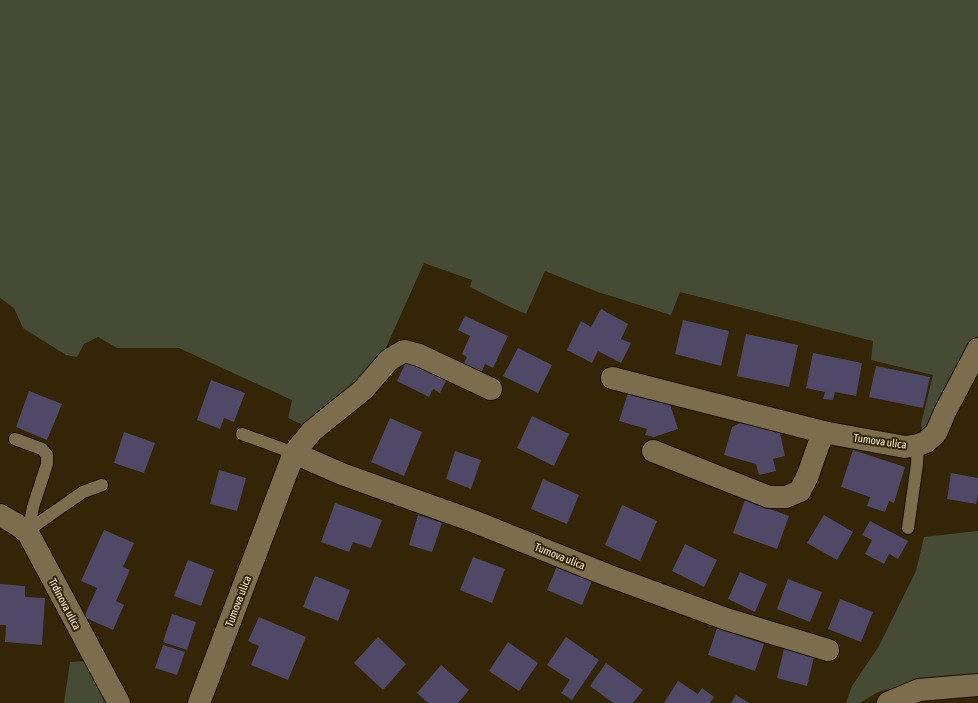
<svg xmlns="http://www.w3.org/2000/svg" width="978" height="703" viewBox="0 0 978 703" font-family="'Asap Condensed',sans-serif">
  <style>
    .green { fill: #464b35 }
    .building { fill: #4f4866 }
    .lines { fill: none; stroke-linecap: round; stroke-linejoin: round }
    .lane-casing { stroke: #180f00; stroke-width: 14 }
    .street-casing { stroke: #180f00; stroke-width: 24 }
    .lane { stroke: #7c6d4d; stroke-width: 12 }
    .street { stroke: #7c6d4d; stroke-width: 22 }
    .labels { text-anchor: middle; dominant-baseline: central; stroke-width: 4; stroke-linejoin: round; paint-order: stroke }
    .street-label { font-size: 11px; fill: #f7efdd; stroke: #332506 }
  </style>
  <rect width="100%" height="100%" fill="#332506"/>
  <g class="green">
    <path d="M0 0H978V336L966 356 936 416 922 433 921 424 933 375 871 360 873 341 680 292 671 315 598 292 545 271 526 314 512 308 470 287 472 280 424 263 380 361 366 375 303 425 288 418 292 400 179 348H117L98 337 84 344 77 357 66 355 23 328 14 308 0 298Z"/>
    <path d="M978 531V676L914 682 878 692 860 703H846L852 686 879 646 916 571 924 537Z"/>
    <path d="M88 661 112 703H64L70 662Z"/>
  </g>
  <g class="building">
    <path d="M601 309 628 324 621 339 631 343 621 363 598 351 592 363 567 350 581 321 591 327Z"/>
    <path d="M465 316 508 336 493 368 485 364 480 376 462 367 467 357 462 354 470 336 458 330Z"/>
    <path d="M683 320 729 331 721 366 675 354Z"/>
    <path d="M746 334 798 345 789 387 737 376Z"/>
    <path d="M518 348 552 365 538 393 503 376Z"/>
    <path d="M813 353 862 363 856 396 835 392 833 400 823 399 825 392 806 388Z"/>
    <path d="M407 360 447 379 440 393 433 389 429 397 397 381Z"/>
    <path d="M876 366 930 377 923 408 869 397Z"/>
    <path d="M211 380 245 393 234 422 224 418 220 429 197 420Z"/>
    <path d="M29 391 62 404 47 440 16 427Z"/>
    <path d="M628 393 670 404 678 429 654 437 645 435 647 429 619 421Z"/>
    <path d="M532 416 569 434 554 466 517 448Z"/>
    <path d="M390 418 422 432 404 476 371 462Z"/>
    <path d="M742 422 780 433 785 456 773 459 776 471 759 475 756 464 724 455 732 427Z"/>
    <path d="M124 432 155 443 144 473 114 463Z"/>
    <path d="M853 450 905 467 894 503 889 501 885 512 867 506 870 497 841 487Z"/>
    <path d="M455 451 481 460 471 489 446 479Z"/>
    <path d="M219 470 246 478 237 511 210 504Z"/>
    <path d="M951 473 978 478V495L976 504 947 499Z"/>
    <path d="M543 479 579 495 567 524 531 509Z"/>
    <path d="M745 500 789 516 777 549 733 533Z"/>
    <path d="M335 503 382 520 371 548 353 542 349 552 321 542Z"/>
    <path d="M622 505 657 521 640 561 605 545Z"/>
    <path d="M418 515 442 523 432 552 409 545Z"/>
    <path d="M824 515 853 532 837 560 807 543Z"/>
    <path d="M870 521 908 541 898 559 889 554 884 564 865 554 872 540 862 535Z"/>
    <path d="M104 530 134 543 123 567 130 570 116 601 124 605 113 630 84 617 97 588 81 581Z"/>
    <path d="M685 544 717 560 704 587 672 571Z"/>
    <path d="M473 557 505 569 492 603 460 590Z"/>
    <path d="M188 560 214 570 201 606 174 596Z"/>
    <path d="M557 566 592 581 582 605 547 590Z"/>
    <path d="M740 572 767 584 755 612 728 599Z"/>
    <path d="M315 576 350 590 338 621 303 607Z"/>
    <path d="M788 579 822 592 810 622 777 609Z"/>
    <path d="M0 584 25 586V597L45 598 42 645 5 642 6 625H0Z"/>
    <path d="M840 599 873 612 861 642 828 629Z"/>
    <path d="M172 614 196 622 187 650 163 642Z"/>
    <path d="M259 617 306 637 288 680 251 665 259 646 248 641Z"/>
    <path d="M717 628 764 644 755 671 708 655Z"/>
    <path d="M378 637 406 664 383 690 354 663Z"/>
    <path d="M566 637 599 660 572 700 561 693 570 680 547 665Z"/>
    <path d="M508 642 538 663 519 691 489 671Z"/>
    <path d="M163 645 185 652 177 675 155 668Z"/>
    <path d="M784 649 814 657 807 686 777 678Z"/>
    <path d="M606 663 643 690 633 703H613L590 686Z"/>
    <path d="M441 665 469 690 458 703H428L417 693Z"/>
    <path d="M678 681 698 694 702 688 714 697 710 703H664Z"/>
    <path d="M736 695 749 703H731Z"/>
  </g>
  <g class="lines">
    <defs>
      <g id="lane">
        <path d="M242 434 294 453"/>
        <path d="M15 439 42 449 47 455V464L33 507 28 533"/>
        <path d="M908 528 917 464 918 445"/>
        <path d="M28 533 37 524 83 492 102 485"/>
      </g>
      <g id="street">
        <path d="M612 378 823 432 905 447 918 445 926 442 936 433 945 412 978 349"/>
        <path d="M653 451 769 497H786L800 491 808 475 823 432"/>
        <path d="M294 453 342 474 473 521 607 575 726 619 828 650"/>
        <path d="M0 515 16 524 28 533 119 703"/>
        <path d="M199 703 294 453 312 431 363 390 389 360 404 351 419 355 491 389"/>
        <path d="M888 703 919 690 978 685"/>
      </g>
    </defs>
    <use href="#lane" class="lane-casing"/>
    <use href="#street" class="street-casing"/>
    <use href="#lane" class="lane"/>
    <use href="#street" class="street"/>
  </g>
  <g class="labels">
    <g class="street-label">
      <text transform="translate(880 441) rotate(8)">Tumova ulica</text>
      <text transform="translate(560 556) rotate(22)">Tumova ulica</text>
      <text transform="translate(238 601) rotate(-69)">Tumova ulica</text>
      <text transform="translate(65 604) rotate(62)">Trdinova ulica</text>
    </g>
  </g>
</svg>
